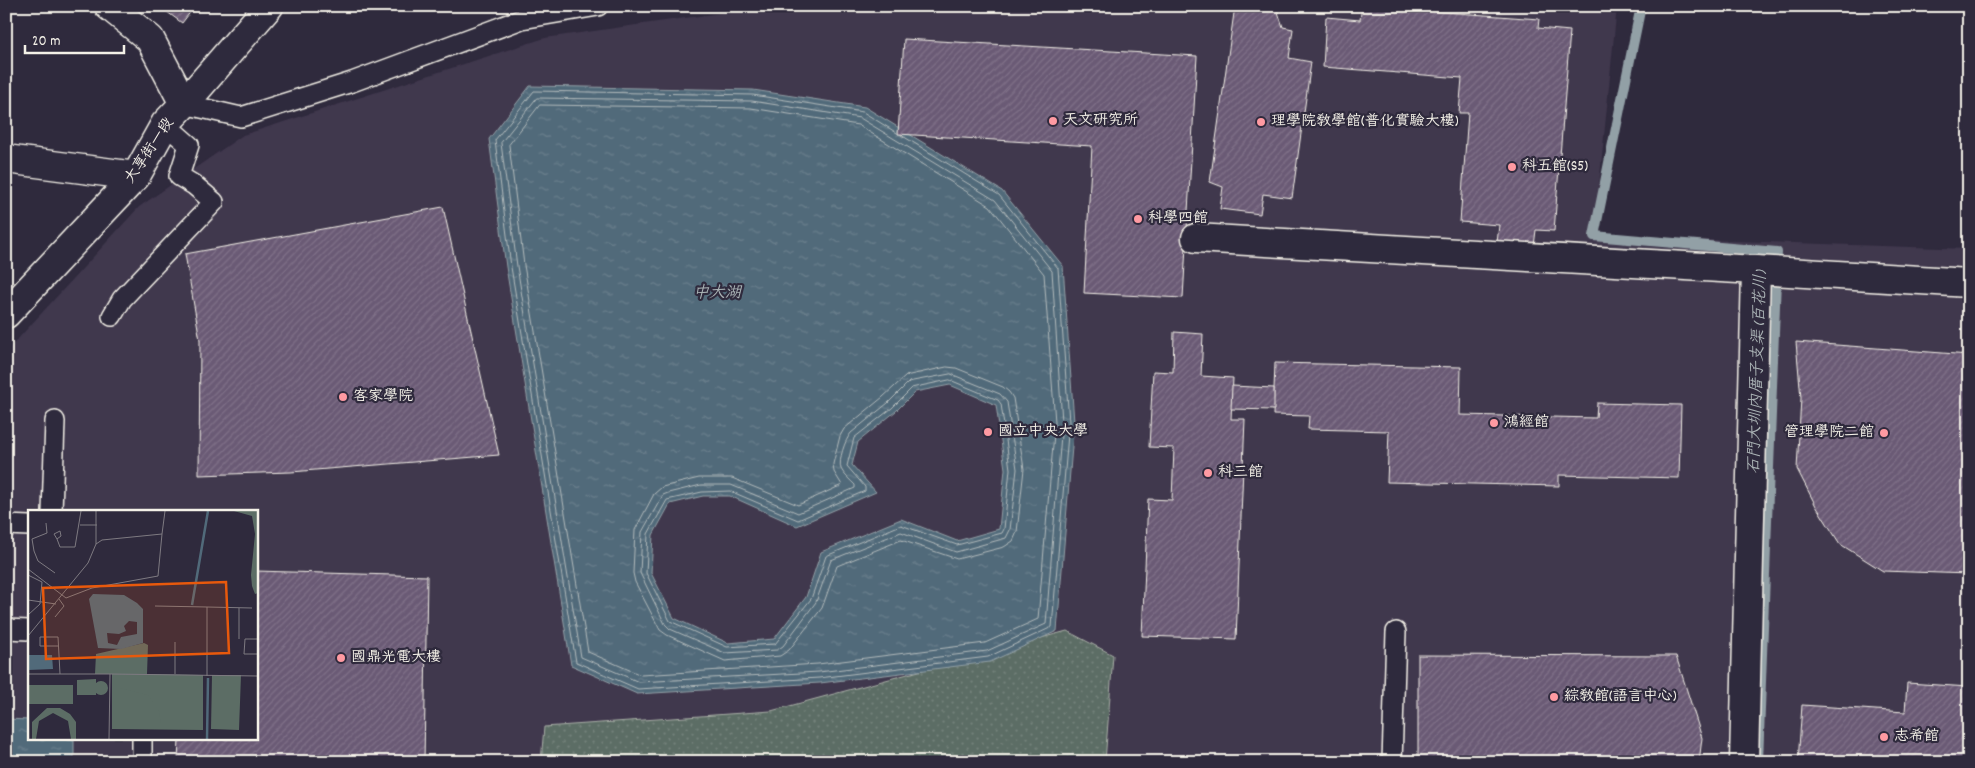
<svg xmlns="http://www.w3.org/2000/svg" width="1975" height="768" viewBox="0 0 1975 768" font-family="Dekko,'LXGW WenKai TC',sans-serif">
  <style>
    .built { fill: #41384e; fill-rule: evenodd }
    .grass { fill: url(#grass-dots); stroke: #a8afa6 }
    .water { fill: url(#water-ripples); stroke: #92a0a6; fill-rule: evenodd }
    .lines { fill: none; stroke-linecap: round; stroke-linejoin: round }
    .shore { stroke: #b3bbbc; stroke-width: 1 }
    .stream { stroke: #92a0a6; stroke-width: 10 }
    .building { fill: url(#building-hatch); stroke: #f4f1e8 }
    .service-casing { stroke: #f4f1e8; stroke-width: 22 }
    .minor-casing { stroke: #f4f1e8; stroke-width: 31 }
    .service { stroke: #2f2a3d; stroke-width: 19 }
    .minor { stroke: #2f2a3d; stroke-width: 28 }
    .poi-dot { fill: #ff9aa2; stroke: #2f2a3d; stroke-width: 2 }
    .labels { text-anchor: middle; dominant-baseline: central; stroke-width: 4.5; stroke-linejoin: round; paint-order: stroke }
    .poi-label { font-size: 15px; fill: #f4f1e8; stroke: #2f2a3d; text-anchor: start }
    .street-label { font-size: 15px; fill: #f4f1e8; stroke: #2f2a3d }
    .water-label { font-size: 16px; font-style: italic; fill: #abb4b6; stroke: #2f2a3d }
    .inset-river { fill: none; stroke: #516a7a; stroke-width: 2.5 }
    .inset-road { fill: none; stroke: #7e7a81; stroke-width: 1 }
    .view { fill: #e8590c; fill-opacity: 0.15; stroke: #e8590c; stroke-width: 2.5 }
    .inset-edge { fill: none; stroke: #f4f1e8; stroke-width: 2.5 }
  </style>
  <defs>
    <pattern id="grass-dots" width="8" height="8" patternUnits="userSpaceOnUse" patternTransform="scale(1.25)"><rect width="8" height="8" fill="#5c6d65"/><path d="M2 2h.1M6 6h.1" fill="none" stroke="#74827b" stroke-width="1.8" stroke-linecap="round"/></pattern>
    <pattern id="water-ripples" width="26" height="14" patternUnits="userSpaceOnUse" patternTransform="scale(1.25)"><rect width="26" height="14" fill="#516a7a"/><path d="M2 4q2-2 4 0t4 0M15 11q2-2 4 0t4 0" fill="none" stroke="#6b808d"/></pattern>
    <pattern id="building-hatch" width="6" height="6" patternUnits="userSpaceOnUse" patternTransform="scale(1.25)"><rect width="6" height="6" fill="#6a5a75"/><path d="M-1 1l2-2M0 6l6-6M5 7l2-2" fill="none" stroke="#807289"/></pattern>
  </defs>
  <rect width="100%" height="100%" fill="#2f2a3d"/>
  <filter id="ink" filterUnits="userSpaceOnUse"><feTurbulence type="fractalNoise" baseFrequency=".02" numOctaves="2"/><feDisplacementMap in="SourceGraphic" scale="10" xChannelSelector="R" yChannelSelector="G"/><feConvolveMatrix kernelMatrix="1 2 1 2 8 2 1 2 1" color-interpolation-filters="sRGB"/></filter>
  <g filter="url(#ink)">
    <path class="built" d="M770 6H1617L1594 236 1969 249V762H6V352L139 207 243 135 545 38ZM29 512H256V739H29Z"/>
    <path class="grass" d="M1067 631 1113 655 1105 762H541L544 727 771 711Z"/>
    <g class="water">
      <path d="M530 86 753 90 865 107 1002 191 1063 266 1074 422 1057 631 990 662 820 683 637 694 571 665 506 267 489 139ZM950 385 996 405 1005 469 999 529 957 541 901 519 821 552 806 597 774 639 728 643 674 618 651 573 653 535 670 504 703 496H730L797 526 876 492 852 465 858 442 896 411 915 392Z"/>
      <path d="M6 719 29 720V739H74V762H6Z"/>
    </g>
    <g class="lines">
      <g class="shore">
        <path d="M537 98 752 101 860 118 995 200 1052 271 1062 422 1046 624 987 651 819 672 639 682 581 657 517 266 501 143Z"/>
        <path d="M540 105 751 108 858 125 990 206 1044 274 1055 422 1038 619 985 643 818 664 641 675 588 652 524 265 509 145Z"/>
        <path d="M897 133 863 112 753 95 534 91 495 140 511 267 576 662 638 689 819 678 988 657 1052 627 1069 422 1058 268 999 195 901 135"/>
        <path d="M947 367 956 368 1003 387 1009 392 1013 398 1024 469 1017 532 1013 541 1004 547 957 559 901 540 837 566 822 608 789 650 780 656 725 661 667 635 660 630 635 582 633 573 635 530 654 494 662 487 699 478H732L798 505 842 485 834 472 833 464 840 436 844 429 883 397 906 376Z"/>
        <path d="M951 374 1000 394 1007 402 1017 469 1010 530 1006 538 956 552 901 532 831 560 816 602 783 646 777 650 725 653 670 629 665 624 640 573 642 532 663 495 668 493 701 485H731L798 513 855 488V485C850 480 844 475 841 469 838 460 845 440 851 433L888 403 909 382Z"/>
        <path d="M950 380 998 400 1001 404 1010 469 1004 529 1002 533 957 545 901 525 826 556 811 599 775 644 727 647 670 621 646 573 648 534 667 500 702 492 730 491 798 520 865 491V487L847 466 854 438 892 408 912 388Z"/>
      </g>
      <path class="stream" d="M1641 6 1594 236 1777 252 1758 762"/>
    </g>
    <g class="building">
      <path d="M159 6H195L182 23Z"/>
      <path d="M1235 6H1276L1283 27 1293 29 1289 58 1311 62 1292 198 1263 194 1260 214 1220 209 1223 187 1210 182Z"/>
      <path d="M1362 6 1539 19 1538 28 1570 31 1554 231 1536 230 1534 246 1497 243 1499 225 1460 222 1468 113H1459L1462 78 1323 67 1326 17 1360 20Z"/>
      <path d="M904 39 1197 56 1183 298 1084 293 1092 146 898 134Z"/>
      <path d="M443 207 499 455 291 472 199 475 200 340 185 254Z"/>
      <path d="M1174 332 1203 334 1201 376 1233 378 1231 419H1245L1236 639 1142 636 1148 499 1172 500 1174 448 1149 447 1153 371 1173 372Z"/>
      <path d="M1796 342 1969 355V574L1883 571 1840 544 1816 506 1797 469 1801 398Z"/>
      <path d="M1275 363 1461 367 1460 415 1596 418 1597 403 1681 405 1679 478 1559 475V486L1387 482 1389 431 1308 429 1309 416 1273 415Z"/>
      <path d="M1232 386 1274 388V410L1231 409Z"/>
      <path d="M256 571 427 576 424 762H178L179 739H256Z"/>
      <path d="M1418 655 1676 656 1702 738 1699 762H1418Z"/>
      <path d="M1907 683 1969 687V762H1798L1802 705 1905 712Z"/>
    </g>
    <g class="lines">
      <defs>
        <g id="service">
          <path d="M184 104 241 117 352 82 522 19 598 6"/>
          <path d="M112 316 122 299 214 202 194 185 179 176 189 145 165 124"/>
          <path d="M52 512 55 421"/>
          <path d="M6 525 29 526"/>
          <path d="M6 629 29 630"/>
          <path d="M142 739V762"/>
          <path d="M1392 762 1396 632"/>
        </g>
        <g id="minor">
          <path d="M109 6 150 39 184 104"/>
          <path d="M6 159 136 176"/>
          <path d="M1196 238 1756 270 1744 762"/>
          <path d="M1756 270 1969 283"/>
          <path d="M6 314 136 176 165 124 184 104 269 6"/>
        </g>
      </defs>
      <use href="#service" class="service-casing"/>
      <use href="#minor" class="minor-casing"/>
      <use href="#service" class="service"/>
      <use href="#minor" class="minor"/>
    </g>
  </g>
  <g class="poi-dot">
    <circle cx="1053" cy="121" r="5"/>
    <circle cx="1261" cy="122" r="5"/>
    <circle cx="1512" cy="167" r="5"/>
    <circle cx="1138" cy="219" r="5"/>
    <circle cx="343" cy="397" r="5"/>
    <circle cx="1494" cy="423" r="5"/>
    <circle cx="988" cy="432" r="5"/>
    <circle cx="1884" cy="433" r="5"/>
    <circle cx="1208" cy="473" r="5"/>
    <circle cx="341" cy="658" r="5"/>
    <circle cx="1554" cy="697" r="5"/>
    <circle cx="1884" cy="737" r="5"/>
  </g>
  <g class="labels">
    <g class="poi-label">
      <text x="1063" y="121">天文研究所</text>
      <text x="1271" y="122">理學院教學館(普化實驗大樓)</text>
      <text x="1522" y="167">科五館(S5)</text>
      <text x="1148" y="219">科學四館</text>
      <text x="353" y="397">客家學院</text>
      <text x="1504" y="423">鴻經館</text>
      <text x="998" y="432">國立中央大學</text>
      <text x="1874" y="433" text-anchor="end">管理學院二館</text>
      <text x="1218" y="473">科三館</text>
      <text x="351" y="658">國鼎光電大樓</text>
      <text x="1564" y="697">綜教館(語言中心)</text>
      <text x="1894" y="737">志希館</text>
    </g>
    <g class="street-label">
      <text transform="translate(150 151) rotate(-56)">大享街一段</text>
    </g>
    <g class="water-label">
      <text x="717" y="293">中大湖</text>
      <text transform="translate(1758 372) rotate(-88)">石門大圳內厝子支渠 (百花川)</text>
    </g>
  </g>
  <g transform="translate(28 510)">
    <rect width="230" height="230" fill="#2f2a3d"/>
    <path d="M116 133 120 135 119 164 175 165V220L84 219V164H67L68 144ZM184 165H213L211 220 183 219Z" fill="#5c6d65"/>
    <path d="M206 1H230V83L227 84 224 76 223 65 227 24 224 6Z" fill="#5c6d65"/>
    <path d="M68 169V185H49V170ZM66 178a7 7 0 1 1 14 0a7 7 0 1 1-14 0ZM0 175H45V194H0ZM92 178 120 185 131 201 133 213H92ZM19 198H32L42 204 48 212V229H43L40 211 25 203 11 211 8 229H4V212Z" fill="#5c6d65"/>
    <path d="M65 84 96 85 109 93 115 99V133L93 139 70 138 61 89ZM101 111 109 112V124L93 127 89 135 80 133 79 123 91 124 98 121 96 116ZM0 145H24L25 159 0 160Z" fill="#516a7a" fill-rule="evenodd"/>
    <path class="inset-river" d="M164 95 180 1M179 229 180 168"/>
    <path class="inset-road" d="M68 1V34M18 13 19 23 4 29 6 41 10 51 27 63M52 15H69M29 29 33 26 32 21 26 24 29 29 32 37H47L53 1M0 59 38 88 64 78 130 66 134 24M0 65 14 72 12 94 0 105M0 90 28 94M127 96 179 97V166M179 97 224 98M27 107 36 96 31 89M0 126 60 53 68 34 74 30 134 24 137 1M211 129V98M230 129H217L216 144H230M147 132V164M30 136H12V127H30L32 164M0 164H82M81 229 82 164 230 166"/>
    <path class="view" d="M198 72 201 143 18 149 15 78Z"/>
    <rect width="230" height="230" class="inset-edge"/>
  </g>
  <rect width="1975" height="768" fill="none" stroke="#2f2a3d" stroke-width="25"/>
  <rect x="12" y="12" width="1950" height="743" fill="none" stroke="#f4f1e8" stroke-width="2" filter="url(#ink)"/>
  <path d="M25 45v8h99v-8" fill="none" stroke="#f4f1e8" stroke-width="2.5"/>
  <text x="32" y="45" font-size="15" fill="#f4f1e8" stroke="#2f2a3d" stroke-width="4" paint-order="stroke">20 m</text>
</svg>
